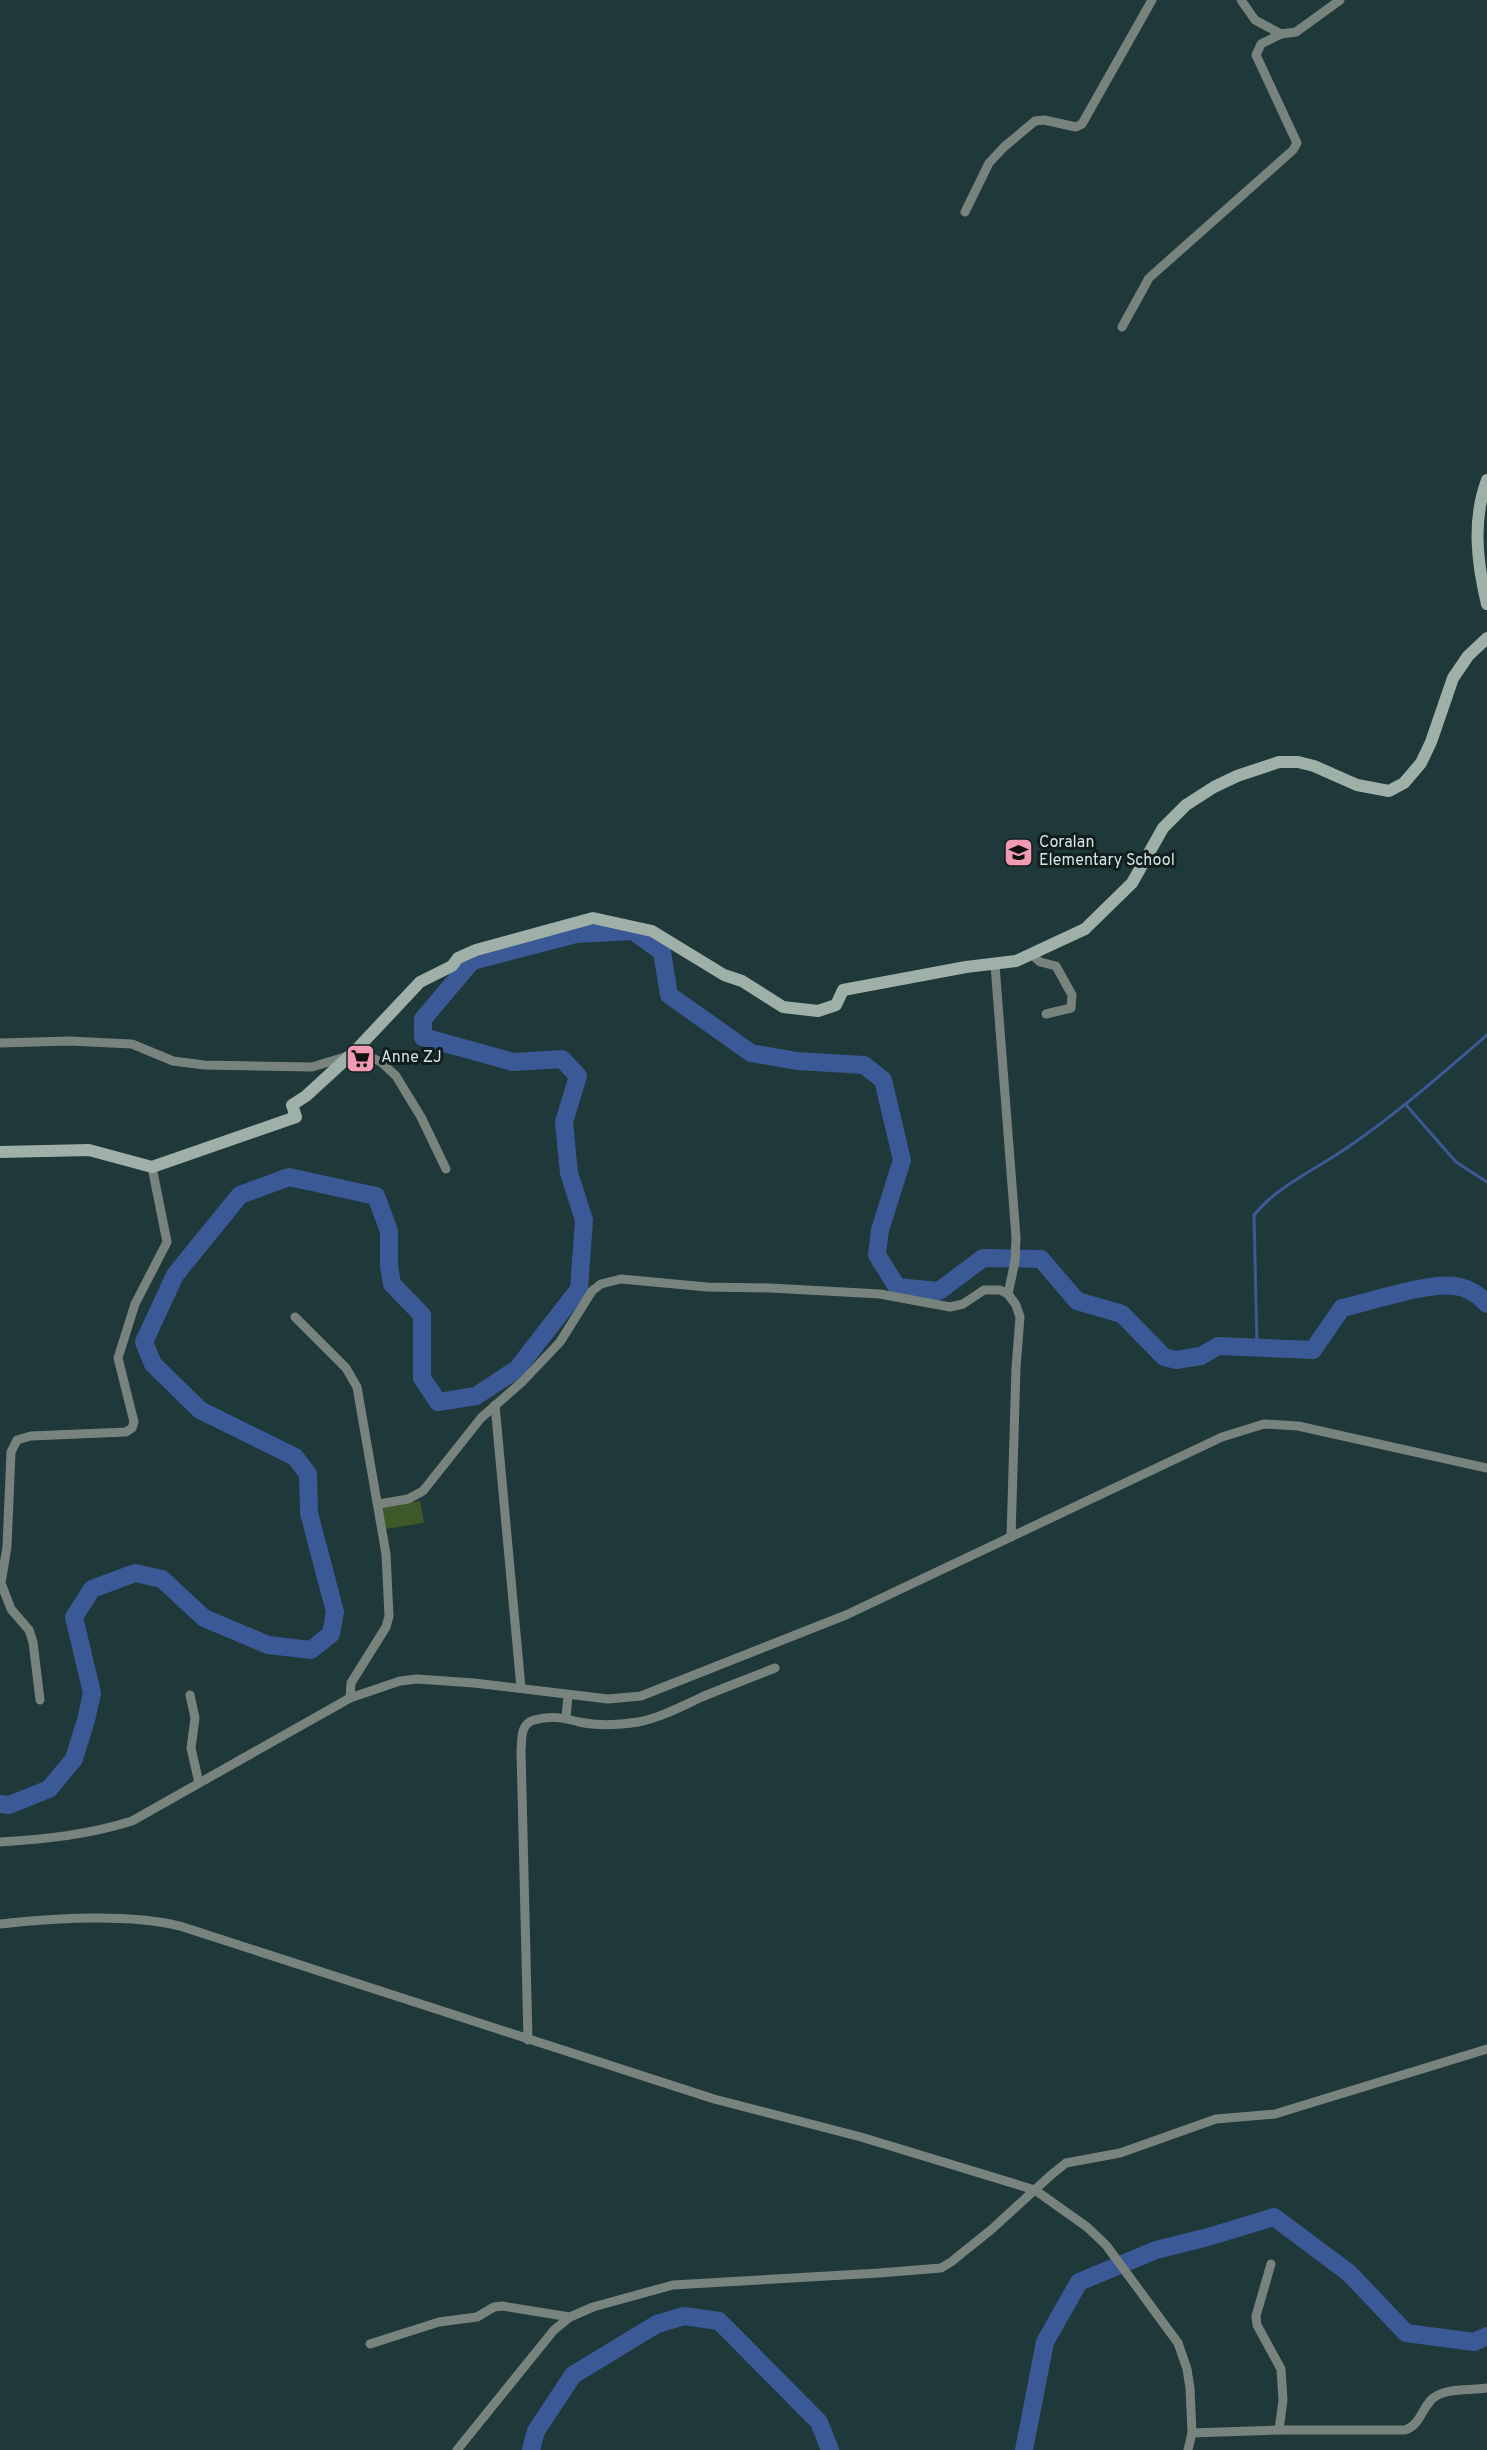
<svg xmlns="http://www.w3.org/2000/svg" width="1487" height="2450" viewBox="0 0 1487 2450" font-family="Overpass,sans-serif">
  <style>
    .green { fill: #3e5829 }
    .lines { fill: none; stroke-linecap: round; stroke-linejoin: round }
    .stream { stroke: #3b5996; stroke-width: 3 }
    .river { stroke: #3b5996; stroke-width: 18 }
    .street { stroke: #79837e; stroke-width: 9 }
    .secondary { stroke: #9fb0a8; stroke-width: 12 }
    .labels { text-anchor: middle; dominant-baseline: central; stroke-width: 6; stroke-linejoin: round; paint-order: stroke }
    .poi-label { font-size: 16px; fill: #d5e3e3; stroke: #121d1d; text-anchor: start }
  </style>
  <rect width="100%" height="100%" fill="#1f3839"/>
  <path class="green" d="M420 1501 424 1523 385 1529 381 1507Z"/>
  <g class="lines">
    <g class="stream">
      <path d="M1406 1105 1456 1162 1487 1182"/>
      <path d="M1257 1347 1254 1215C1278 1185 1319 1168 1351 1145 1399 1112 1443 1073 1487 1035"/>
    </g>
    <g class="river">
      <path d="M0 1804 9 1805 49 1789 74 1759 86 1720 92 1693 74 1617 92 1589 135 1573 162 1579 204 1618 268 1645 311 1650 331 1634 335 1612 309 1513 308 1474 295 1457 200 1410 153 1364 144 1342 175 1275 240 1195 289 1177 376 1196 389 1231V1266L392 1284 422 1315V1378L438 1402 476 1396 517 1369 579 1289 584 1220 569 1173 564 1122 578 1076 562 1059 513 1062 423 1037V1019L472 961 576 934 633 931 662 952 669 995 751 1053 797 1061 864 1065 883 1080 902 1160 880 1230 877 1255 897 1287 939 1291 983 1258 1041 1259 1077 1301 1122 1314 1164 1357 1176 1360 1201 1356 1218 1346 1313 1350 1342 1308C1370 1302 1429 1282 1454 1286 1467 1287 1479 1295 1487 1304"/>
      <path d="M531 2450 536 2431 573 2375 657 2324 684 2316 719 2321 819 2422 830 2450"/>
      <path d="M1024 2450 1045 2342 1079 2282 1156 2250 1208 2237 1274 2217 1349 2273 1406 2333 1474 2342 1487 2336"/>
    </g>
    <g class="street">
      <path d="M1241 0 1255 20 1281 34 1296 32 1340 0"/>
      <path d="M965 212 989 163 1004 147 1035 121 1044 120 1076 127 1082 124 1152 0"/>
      <path d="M1122 327 1149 278 1293 150 1297 143 1256 55 1261 44 1281 34"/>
      <path d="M1031 954 1040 962 1056 966 1072 995 1071 1008 1046 1014"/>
      <path d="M995 965 1016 1237 1015 1261 1008 1294"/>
      <path d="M0 1043 69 1041 132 1044 173 1061 204 1065 312 1067 348 1056"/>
      <path d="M356 1050 381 1062 396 1076 421 1117 446 1169"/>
      <path d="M295 1317 346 1368 357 1387 386 1554 389 1616 386 1627 351 1683 350 1698"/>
      <path d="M495 1405 521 1688"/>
      <path d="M379 1504 408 1499 423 1491 481 1418 523 1381 560 1342 592 1291 601 1284 621 1279 707 1287 770 1288 880 1294 950 1307 963 1304 984 1290H1000L1008 1294 1016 1305 1020 1317 1016 1368 1011 1537"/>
      <path d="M190 1695 195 1718 191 1748 199 1783"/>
      <path d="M40 1700 33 1642 29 1630 11 1609 1 1583 7 1547 11 1452 17 1440 31 1436 126 1432 132 1428 134 1422 118 1358 135 1304 167 1242 152 1167"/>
      <path d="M566 1717 568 1696"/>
      <path d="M0 1842C47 1839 87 1835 132 1821L350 1698 400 1681 417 1679 474 1683 608 1699 641 1696 846 1615 1222 1437 1264 1424 1298 1426 1487 1468"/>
      <path d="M0 1924C55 1918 126 1913 180 1926L714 2099 861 2137 1035 2190 1087 2227 1106 2245 1178 2343 1187 2369 1190 2388 1192 2433 1188 2450"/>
      <path d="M528 2040 521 1751C522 1739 520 1724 534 1720 551 1715 563 1718 579 1722 598 1726 619 1725 638 1722 660 1718 682 1706 702 1697 726 1687 750 1678 775 1668"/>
      <path d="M1271 2264 1256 2316 1257 2325 1281 2369 1283 2400 1279 2430"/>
      <path d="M370 2344 439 2322 477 2317 494 2307 502 2306 570 2317"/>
      <path d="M1192 2433 1279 2430H1405C1420 2425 1421 2410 1432 2399 1445 2387 1471 2391 1487 2388"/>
      <path d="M457 2450 554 2330 570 2317 593 2307 673 2285 879 2273 941 2268 951 2262 992 2229 1051 2175 1066 2163 1120 2153 1216 2119 1275 2114 1487 2049"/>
    </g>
    <g class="secondary">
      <path d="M1487 480C1472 520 1477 563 1487 604"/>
      <path d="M0 1152 89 1150 152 1167 296 1117 292 1105 306 1096 356 1050 420 982 452 966 458 958 476 950 593 918 652 931 724 975 742 981 783 1007 818 1011 836 1005 843 990 966 967 1016 961 1085 929 1132 883 1163 828 1186 805 1214 787 1237 776 1279 762H1298L1314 766 1357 785 1389 791 1404 783 1421 763 1431 742 1453 678 1468 656 1487 638"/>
    </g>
  </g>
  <defs>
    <symbol id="school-square" viewBox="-11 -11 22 22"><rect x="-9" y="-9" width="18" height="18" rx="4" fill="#f19ab3" stroke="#121d1d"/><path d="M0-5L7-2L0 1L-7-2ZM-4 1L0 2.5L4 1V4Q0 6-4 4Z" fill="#111"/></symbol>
    <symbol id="supermarket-square" viewBox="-11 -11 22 22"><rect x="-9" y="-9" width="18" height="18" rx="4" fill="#f19ab3" stroke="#121d1d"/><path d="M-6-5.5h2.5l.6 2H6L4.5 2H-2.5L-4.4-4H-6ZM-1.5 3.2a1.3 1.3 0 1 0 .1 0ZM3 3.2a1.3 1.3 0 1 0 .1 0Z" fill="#111"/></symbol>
  </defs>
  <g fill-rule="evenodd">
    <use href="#school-square" x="1002" y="836" width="33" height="33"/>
    <use href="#supermarket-square" x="344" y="1042" width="33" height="33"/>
  </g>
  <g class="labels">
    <g class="poi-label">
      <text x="1039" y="843">Coralan<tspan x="1039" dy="18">Elementary School</tspan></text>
      <text x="381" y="1058">Anne ZJ</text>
    </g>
  </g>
</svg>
